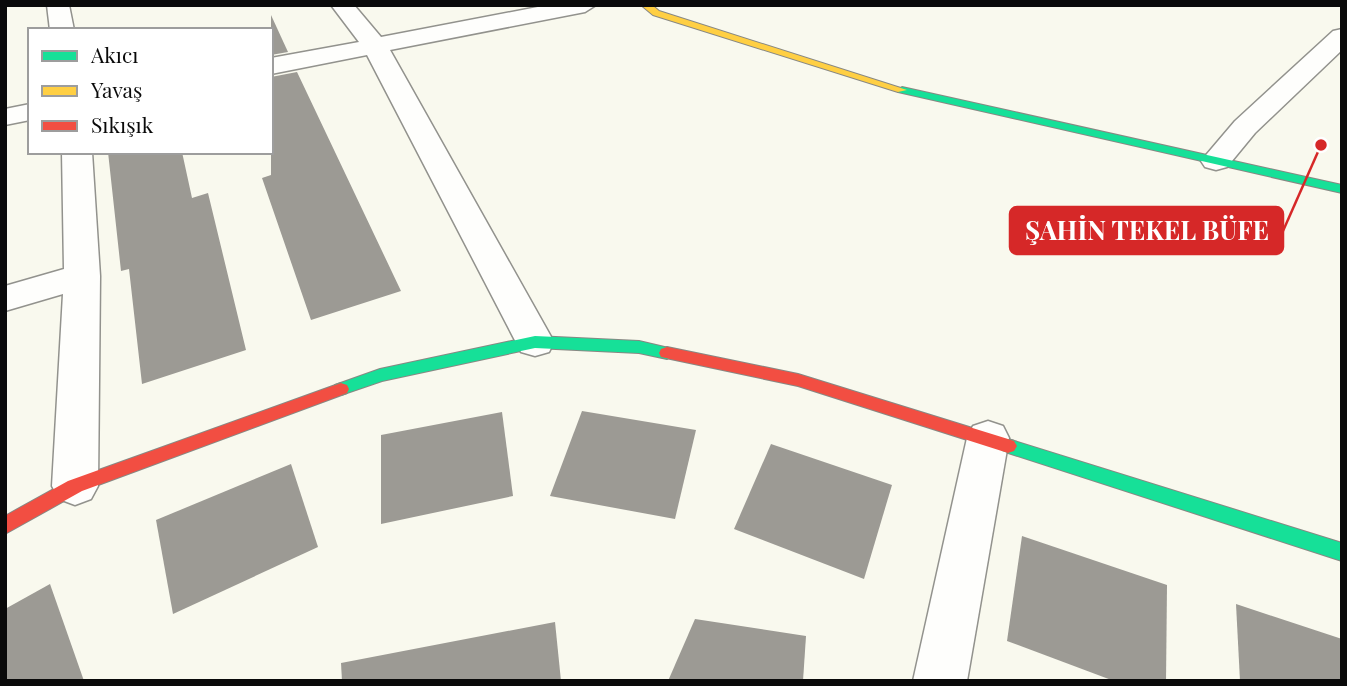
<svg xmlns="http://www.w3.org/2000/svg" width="1347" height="686" viewBox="0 0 1347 686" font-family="'Playfair Display',serif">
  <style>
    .building { fill: #9c9a94 }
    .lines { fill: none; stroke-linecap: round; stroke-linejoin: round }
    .street-casing { stroke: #92928d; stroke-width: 3 }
    .fast-casing { stroke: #888883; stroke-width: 2 }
    .slow-casing { stroke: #888883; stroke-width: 2 }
    .jam-casing { stroke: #888883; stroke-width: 2 }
    .street { fill: #fefefc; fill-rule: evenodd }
    .fast { fill: #16e098; fill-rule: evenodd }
    .slow { fill: #ffcf43; fill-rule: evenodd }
    .jam { fill: #f24e42; fill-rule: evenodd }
    .leader { fill: none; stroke: #d62828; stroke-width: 2.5 }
    .callout-dot { fill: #d62828; stroke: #fff; stroke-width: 2.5 }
    .callout { fill: #d62828; stroke: #d62828; stroke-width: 2.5 }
    .callout-label { font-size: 26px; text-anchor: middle; font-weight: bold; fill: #fff }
  </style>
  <rect width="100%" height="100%" fill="#f9f9ee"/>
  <g class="building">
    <path d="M271 15 288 52 271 55Z"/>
    <path d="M297 72 401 291 311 320 262 178 271 175V77Z"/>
    <path d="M108 152H182L192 198 208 193 246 350 142 384 129 269 121 271Z"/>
    <path d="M582 411 696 430 675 519 550 496Z"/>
    <path d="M502 412 513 496 381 524V435Z"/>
    <path d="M771 444 892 485 864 579 734 529Z"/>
    <path d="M291 464 318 547 173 614 156 520Z"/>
    <path d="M1022 536 1167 585 1166 681H1114L1007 641Z"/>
    <path d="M50 584 84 681H5V609Z"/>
    <path d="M1236 604 1342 639V681H1240Z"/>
    <path d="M695 619 806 636 803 681H668Z"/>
    <path d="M555 622 561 681H342L341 663Z"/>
  </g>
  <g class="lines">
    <defs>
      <g id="street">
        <path d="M47 5H69L74 30H50Z"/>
        <path d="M331 5H354L381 37 548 5H596L585 12 390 50 554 342 549 352 535 356 521 352 367 55 271 74V58L359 42Z"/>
        <path d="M1342 29V50L1255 133 1227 167 1216 170 1205 167 1201 161 1235 121 1333 31Z"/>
        <path d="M30 104V120L5 125V109Z"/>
        <path d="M62 152H92L100 276 98 486 91 499 75 505 59 499 52 486 63 294 5 311V286L64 269Z"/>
        <path d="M988 421 1003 426 1009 438 967 681H913L967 438 973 426Z"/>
      </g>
      <g id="fast">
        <path d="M902 87 1342 185V193L898 92 897 90Z"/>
        <path d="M535 336 639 341 673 349 675 353 667 359 639 353 535 348 382 381 341 395 335 393 333 389 335 385 380 369Z"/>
        <path d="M1008 439 1342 543V561L1002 451 999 446 1002 441Z"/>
      </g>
      <path id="slow" d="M641 5H652L659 11 907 90 898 92 653 15Z"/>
      <g id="jam">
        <path d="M667 347 798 374 1008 439 1014 441 1017 446 1014 451 1008 453 798 386 661 357 659 353 661 349Z"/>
        <path d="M341 383 347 385 349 389 347 393 82 491 5 534V516L68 481Z"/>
      </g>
    </defs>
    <use href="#street" class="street-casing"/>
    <use href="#fast" class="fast-casing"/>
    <use href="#slow" class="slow-casing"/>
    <use href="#jam" class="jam-casing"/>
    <use href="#street" class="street"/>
    <use href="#fast" class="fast"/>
    <use href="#slow" class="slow"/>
    <use href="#jam" class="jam"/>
  </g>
  <path class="leader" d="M1321 145L1283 231"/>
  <circle class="callout-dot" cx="1321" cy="145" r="7"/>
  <rect class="callout" x="1010" y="207" width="273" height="47" rx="7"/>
  <g class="callout-label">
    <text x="1147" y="240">ŞAHİN TEKEL BÜFE</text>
  </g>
  <rect width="1347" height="686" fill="none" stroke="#0a0a0a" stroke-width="14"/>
  <rect x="28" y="28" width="245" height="126" fill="#ffffff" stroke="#9d9d9d" stroke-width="2"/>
  <rect x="42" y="51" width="35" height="10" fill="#16e098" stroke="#9d9d9d" stroke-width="2"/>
  <text x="91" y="63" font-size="21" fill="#0a0a0a">Akıcı</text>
  <rect x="42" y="86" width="35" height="10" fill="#ffcf43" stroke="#9d9d9d" stroke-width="2"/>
  <text x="91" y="98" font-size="21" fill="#0a0a0a">Yavaş</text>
  <rect x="42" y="121" width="35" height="10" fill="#f24e42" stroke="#9d9d9d" stroke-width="2"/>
  <text x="91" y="133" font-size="21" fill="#0a0a0a">Sıkışık</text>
</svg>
